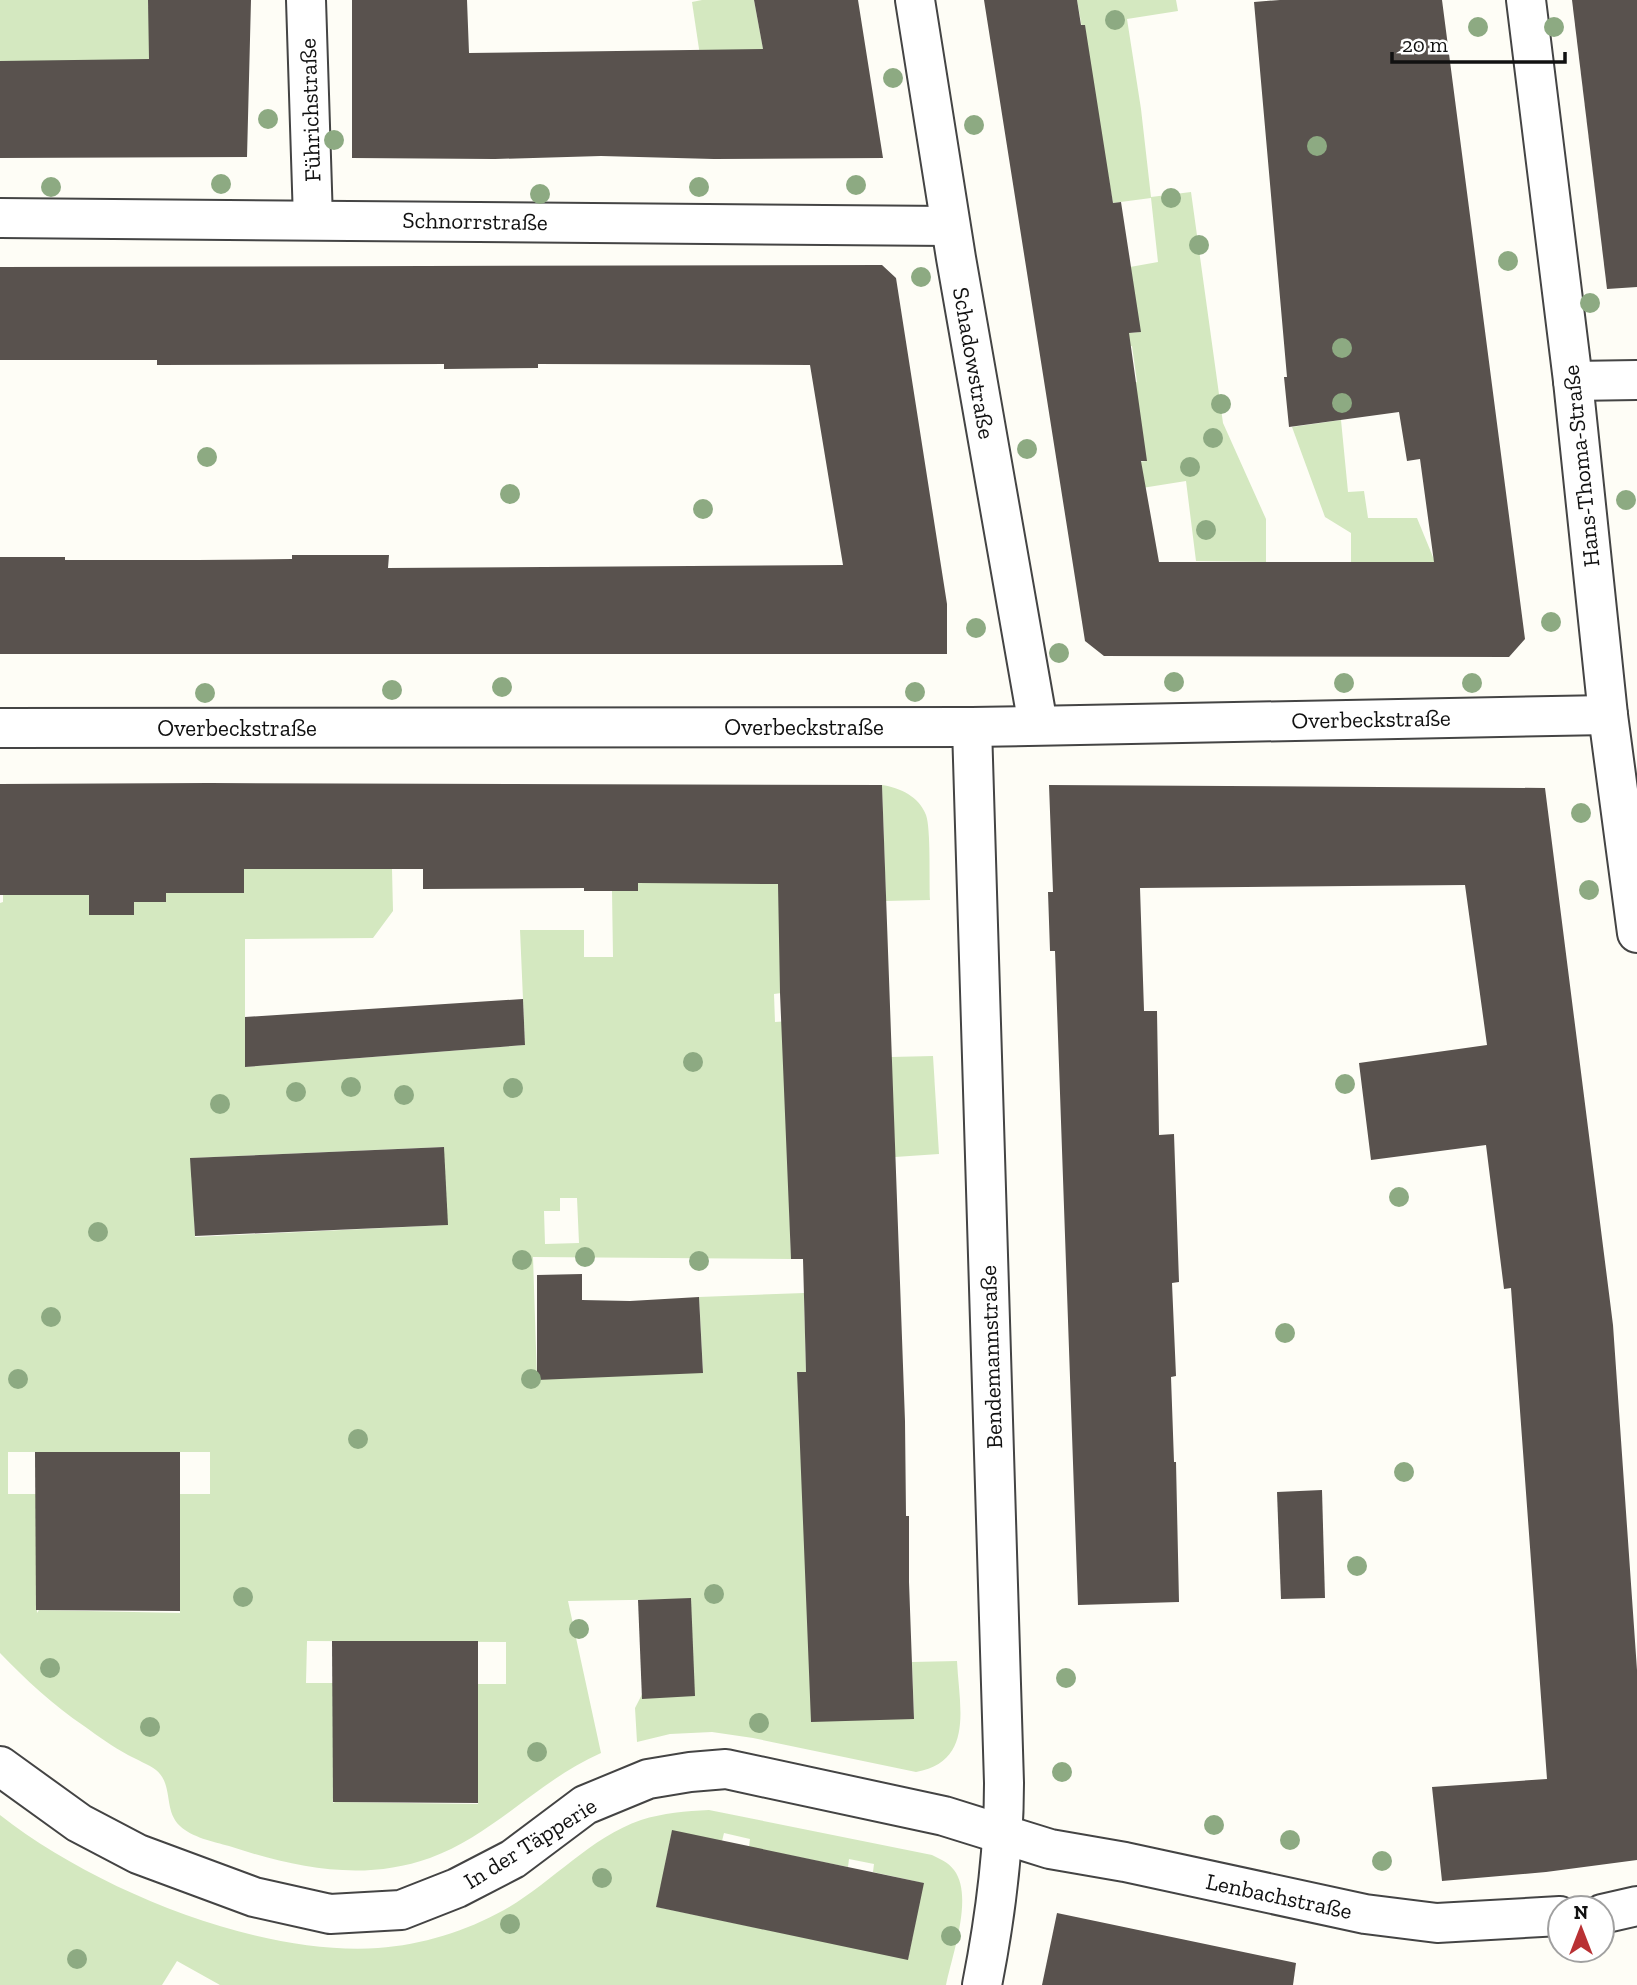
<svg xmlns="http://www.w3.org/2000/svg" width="1637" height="1985" viewBox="0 0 1637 1985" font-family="'Zilla Slab',serif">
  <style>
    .green { fill: #d4e8c0; fill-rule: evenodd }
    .building { fill: #59524e }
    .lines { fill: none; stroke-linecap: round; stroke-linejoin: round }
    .minor-casing { stroke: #444; stroke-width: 42 }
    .minor { stroke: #fff; stroke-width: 38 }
    .tree { fill: #8daa82 }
    .labels { text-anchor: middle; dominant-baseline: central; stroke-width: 7; stroke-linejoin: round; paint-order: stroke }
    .street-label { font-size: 23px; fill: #111; stroke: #fff }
  </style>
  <rect width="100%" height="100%" fill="#fefdf6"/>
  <g class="green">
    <path d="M0 0H148V7H158L159 74 22 61H0Z"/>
    <path d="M702 0H754L764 54 708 109 692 2Z"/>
    <path d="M1077 0H1176L1178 11 1127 19 1141 109 1151 197 1191 192 1223 423 1266 519V562L1196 561 1186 481 1142 488 1138 462 1146 461 1128 384 1137 382 1132 346 1123 348 1121 334 1140 332 1130 267 1158 262 1151 198 1113 203Z"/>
    <path d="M1341 420 1348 492 1364 491 1368 518H1417L1435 562H1351V533L1325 517 1292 427Z"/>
    <path d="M882 785C900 788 919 796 926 815 931 828 929 883 930 900L886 901Z"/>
    <path d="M244 869H392L393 911 373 938 245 939V1067L525 1045 520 930H584V957H613L612 891H638V883L791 870 789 992 774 994 775 1022 790 1021 788 1160 791 1259 533 1257 537 1379 703 1372 699 1297 804 1293 806 1372 797 1373 914 1719 912 1662 957 1661C959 1706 975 1761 916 1772L753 1738 712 1732 670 1734 637 1742 635 1708 691 1599 568 1601 601 1753C539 1780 495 1834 430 1858 363 1882 295 1868 229 1846 214 1842 191 1837 180 1826 163 1810 174 1785 156 1770 148 1764 137 1760 128 1755 113 1747 98 1736 84 1726 53 1705 26 1680 0 1653V903L3 902V889L55 895H89L90 915H133L134 902H165L166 893H244ZM443 1147 447 1225 195 1237 191 1158ZM560 1198H577L579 1243 545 1244 544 1211H560ZM8 1452H210V1494H177L180 1613 39 1610 37 1613 36 1529 39 1494H8ZM307 1641 506 1642V1684H475L478 1718V1804L335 1802 333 1803V1717L336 1683H306Z"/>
    <path d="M933 1056 939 1154 895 1157 891 1057Z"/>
    <path d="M709 1810 932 1855C940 1859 948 1862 954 1870 974 1896 952 1955 946 1985H220L177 1961 162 1985H0V1815C94 1889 257 1956 378 1948 422 1945 466 1931 504 1910 552 1883 589 1838 641 1820 663 1813 686 1811 709 1810ZM672 1831 722 1841 724 1833 750 1839 749 1847 848 1867 849 1859 874 1864 873 1872 923 1883 908 1959 657 1907Z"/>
  </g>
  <g class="building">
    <path d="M148 0H251L247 157 0 158V61L149 59Z"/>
    <path d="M352 0H467L469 53 763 49 754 0H858L883 158 714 159 601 156 495 159 352 158Z"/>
    <path d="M984 0H1077L1081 25H1085L1113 203 1121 202 1141 332 1129 333 1147 461H1141L1159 562H1434L1420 459 1407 461 1399 412 1289 427 1284 377H1287L1254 2 1280 0H1442L1525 639 1509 657 1104 656 1085 641Z"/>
    <path d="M1572 0H1637V287L1607 289Z"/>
    <path d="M882 265 896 278 947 604V654H0V557H65V560H198L292 559V555H389L388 568 843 565 810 365 538 364V368L444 369V364L157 365V360H0V267Z"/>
    <path d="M209 783 882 785 905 1421 906 1516H909V1582L914 1719 811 1722 797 1372H806L803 1259H791L780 993 778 884 638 883V891H584V888L423 889V869H244V893H166V902H134V915H89V895H0V784Z"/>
    <path d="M1049 785 1545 788 1613 1325 1637 1670V1860L1546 1872 1442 1881 1432 1787 1547 1779 1511 1288 1504 1289 1486 1145 1371 1160 1359 1063 1487 1045 1465 885 1140 888 1144 1011H1157L1159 1135 1174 1134 1179 1282 1172 1283 1176 1376 1171 1377 1174 1462H1176L1179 1602 1078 1605 1055 951H1050L1048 892H1053Z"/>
    <path d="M523 999 525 1045 245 1067V1017Z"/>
    <path d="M444 1147 448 1225 195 1236 190 1158Z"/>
    <path d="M582 1274V1300L630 1301 699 1297 703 1373 537 1380V1275Z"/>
    <path d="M35 1452H180V1611L36 1610Z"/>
    <path d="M1322 1490 1325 1598 1281 1599 1277 1492Z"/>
    <path d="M691 1598 695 1696 642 1699 638 1600Z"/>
    <path d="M332 1641H478V1803L333 1802Z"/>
    <path d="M672 1830 924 1883 908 1960 656 1907Z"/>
    <path d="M1057 1913 1296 1963 1293 1985H1042Z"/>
  </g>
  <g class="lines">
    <defs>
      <g id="minor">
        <path d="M306 0 313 220"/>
        <path d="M915 0 956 258 1038 725"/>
        <path d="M1526 0 1573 381 1608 715 1637 933"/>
        <path d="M0 218 950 226"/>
        <path d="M1573 381 1637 380"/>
        <path d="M972 727 1004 1783C1004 1851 995 1919 982 1985"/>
        <path d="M0 728 972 727 1608 715"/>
        <path d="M0 1766 79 1823 138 1854 254 1897 330 1914 401 1910 457 1888 513 1859 585 1805 648 1779 690 1772 726 1769 944 1816 1050 1849 1125 1862 1365 1914 1437 1923 1560 1916"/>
        <path d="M1602 1914 1637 1906"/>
      </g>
    </defs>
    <use href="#minor" class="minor-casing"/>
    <use href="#minor" class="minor"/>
  </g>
  <g class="tree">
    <circle cx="1115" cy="20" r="10"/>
    <circle cx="1478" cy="27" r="10"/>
    <circle cx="1554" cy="27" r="10"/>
    <circle cx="893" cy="78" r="10"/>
    <circle cx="268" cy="119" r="10"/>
    <circle cx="974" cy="125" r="10"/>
    <circle cx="334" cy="140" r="10"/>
    <circle cx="1317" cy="146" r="10"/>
    <circle cx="221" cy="184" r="10"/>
    <circle cx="856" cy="185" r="10"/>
    <circle cx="51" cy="187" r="10"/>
    <circle cx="699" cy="187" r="10"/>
    <circle cx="540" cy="194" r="10"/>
    <circle cx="1171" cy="198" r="10"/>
    <circle cx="1199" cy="245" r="10"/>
    <circle cx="1508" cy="261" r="10"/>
    <circle cx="921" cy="277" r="10"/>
    <circle cx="1590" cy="303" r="10"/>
    <circle cx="1342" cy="348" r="10"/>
    <circle cx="1342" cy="403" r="10"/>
    <circle cx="1221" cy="404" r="10"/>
    <circle cx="1213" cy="438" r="10"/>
    <circle cx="1027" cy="449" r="10"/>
    <circle cx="207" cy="457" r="10"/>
    <circle cx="1190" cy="467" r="10"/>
    <circle cx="510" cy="494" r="10"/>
    <circle cx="1626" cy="500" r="10"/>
    <circle cx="703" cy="509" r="10"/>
    <circle cx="1206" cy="530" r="10"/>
    <circle cx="1551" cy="622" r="10"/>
    <circle cx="976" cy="628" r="10"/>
    <circle cx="1059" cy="653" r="10"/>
    <circle cx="1174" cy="682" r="10"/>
    <circle cx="1344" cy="683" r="10"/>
    <circle cx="1472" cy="683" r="10"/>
    <circle cx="502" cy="687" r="10"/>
    <circle cx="392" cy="690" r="10"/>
    <circle cx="915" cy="692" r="10"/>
    <circle cx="205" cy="693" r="10"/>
    <circle cx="1581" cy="813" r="10"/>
    <circle cx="1589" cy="890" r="10"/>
    <circle cx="693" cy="1062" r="10"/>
    <circle cx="1345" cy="1084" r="10"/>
    <circle cx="351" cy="1087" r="10"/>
    <circle cx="513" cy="1088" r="10"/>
    <circle cx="296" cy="1092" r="10"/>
    <circle cx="404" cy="1095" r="10"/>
    <circle cx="220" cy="1104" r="10"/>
    <circle cx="1399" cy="1197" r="10"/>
    <circle cx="98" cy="1232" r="10"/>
    <circle cx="585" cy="1257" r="10"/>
    <circle cx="522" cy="1260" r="10"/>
    <circle cx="699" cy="1261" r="10"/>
    <circle cx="51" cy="1317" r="10"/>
    <circle cx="1285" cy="1333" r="10"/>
    <circle cx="18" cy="1379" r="10"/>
    <circle cx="531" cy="1379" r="10"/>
    <circle cx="358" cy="1439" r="10"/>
    <circle cx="1404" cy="1472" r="10"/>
    <circle cx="1357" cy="1566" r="10"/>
    <circle cx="714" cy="1594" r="10"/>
    <circle cx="243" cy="1597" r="10"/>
    <circle cx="579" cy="1629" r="10"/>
    <circle cx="50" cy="1668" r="10"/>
    <circle cx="1066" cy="1678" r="10"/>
    <circle cx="759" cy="1723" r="10"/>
    <circle cx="150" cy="1727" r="10"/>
    <circle cx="537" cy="1752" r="10"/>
    <circle cx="1062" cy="1772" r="10"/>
    <circle cx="1214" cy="1825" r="10"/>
    <circle cx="1290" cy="1840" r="10"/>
    <circle cx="1382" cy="1861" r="10"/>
    <circle cx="602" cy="1878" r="10"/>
    <circle cx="510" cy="1924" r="10"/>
    <circle cx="951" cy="1936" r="10"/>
    <circle cx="77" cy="1959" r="10"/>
  </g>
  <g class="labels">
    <g class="street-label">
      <text transform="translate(310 110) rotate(-92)">Führichstraße</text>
      <text transform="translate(475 221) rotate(1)">Schnorrstraße</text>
      <text transform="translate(974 363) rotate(80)">Schadowstraße</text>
      <text transform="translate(1581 466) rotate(-96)">Hans-Thoma-Straße</text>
      <text transform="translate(1371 719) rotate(-1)">Overbeckstraße</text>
      <text x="804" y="727">Overbeckstraße</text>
      <text x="237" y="728">Overbeckstraße</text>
      <text transform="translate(991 1357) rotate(-92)">Bendemannstraße</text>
      <text transform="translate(530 1843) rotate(-32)">In der Täpperie</text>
      <text transform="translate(1279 1896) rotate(12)">Lenbachstraße</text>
    </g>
  </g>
  <g transform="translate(1581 1929)"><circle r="33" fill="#ffffff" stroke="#a0a0a0" stroke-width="2"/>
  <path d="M0-5L12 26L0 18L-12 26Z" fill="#b93134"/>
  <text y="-10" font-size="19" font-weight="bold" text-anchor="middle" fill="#111111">N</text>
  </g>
  <path d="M1392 52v10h173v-10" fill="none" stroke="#111111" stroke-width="3.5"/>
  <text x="1402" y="52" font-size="21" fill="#111111" stroke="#ffffff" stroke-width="5" paint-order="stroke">20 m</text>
</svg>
